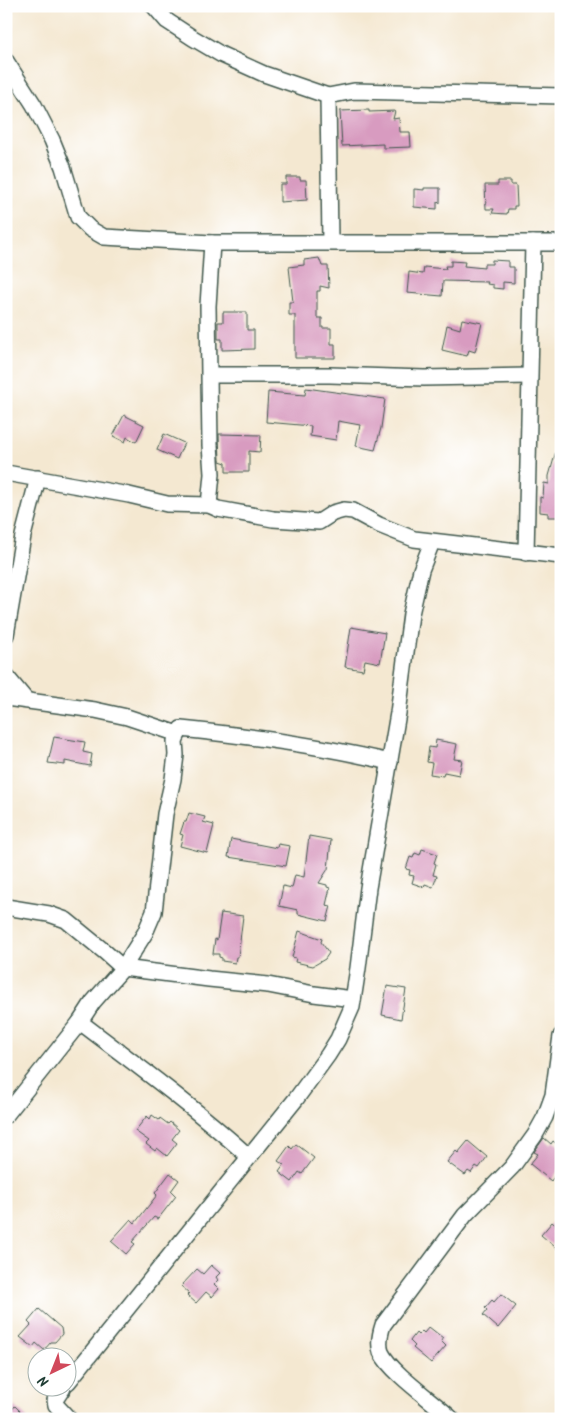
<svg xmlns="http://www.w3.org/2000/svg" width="567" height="1425" viewBox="0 0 567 1425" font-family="Kalam,sans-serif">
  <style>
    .building { fill: #d89bc0 }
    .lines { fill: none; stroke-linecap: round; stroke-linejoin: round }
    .street-casing { stroke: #3f574c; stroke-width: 18 }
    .street { stroke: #fff; stroke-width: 15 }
  </style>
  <rect width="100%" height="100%" fill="#fff"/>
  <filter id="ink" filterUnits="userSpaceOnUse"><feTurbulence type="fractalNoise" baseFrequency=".02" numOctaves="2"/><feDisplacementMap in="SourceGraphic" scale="10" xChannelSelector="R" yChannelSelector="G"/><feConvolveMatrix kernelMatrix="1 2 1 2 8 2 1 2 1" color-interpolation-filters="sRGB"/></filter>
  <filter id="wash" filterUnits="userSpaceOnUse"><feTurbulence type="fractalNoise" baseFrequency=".0096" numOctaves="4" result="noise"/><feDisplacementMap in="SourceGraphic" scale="20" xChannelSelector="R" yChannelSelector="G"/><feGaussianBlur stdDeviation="1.12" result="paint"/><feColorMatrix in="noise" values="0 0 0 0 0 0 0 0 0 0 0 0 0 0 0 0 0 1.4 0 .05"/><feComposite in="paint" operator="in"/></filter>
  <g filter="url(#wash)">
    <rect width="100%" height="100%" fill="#f4e8d1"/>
    <g id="blocks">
      <g class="building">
        <path d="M369 110V112L395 111 393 119 399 118 400 132H410L411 147 383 148V144L342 146 340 111Z"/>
        <path d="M286 177H300V180H306L307 200 280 202V184H286Z"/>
        <path d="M498 181H511V185H516L517 206H514V209H508L507 214 492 213 494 209H486L485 185H498Z"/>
        <path d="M424 188H440V203L437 202V209L414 207V189L424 190Z"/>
        <path d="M319 258 322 266H328L329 288 320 286V291H317V318H322V328H331V344H335V358H295V315H289V302H293L289 267 304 265V260Z"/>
        <path d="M492 260 508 261V267H514V283L503 282V289L493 288V285L487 284 488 282 443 281 442 296 407 293 409 272 423 274 424 267 446 269 445 266H451V261L465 262 464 266 484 268V264H492Z"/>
        <path d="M223 312H247V330H254V349L222 350V339H218V322H223Z"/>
        <path d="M462 319 482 323 475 352 469 350 467 356 442 350 447 325 460 329Z"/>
        <path d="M306 388 385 399 381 428 375 450 356 446 360 425 338 421 336 440 310 436 311 426 266 422 268 392 305 395Z"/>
        <path d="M124 415 144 425 136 442 127 437 125 442 113 436Z"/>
        <path d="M164 434 184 443 177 459 157 450Z"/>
        <path d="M219 434 261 435 260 452 249 451V472H226V463L220 461Z"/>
        <path d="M558 444 561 445V517H548V513L540 512V497L543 498 544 483 549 484V476Z"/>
        <path d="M351 627 385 633 380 663 365 660 363 670 345 667Z"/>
        <path d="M54 737 85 742 83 752 92 754 90 766 65 761V765L48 763Z"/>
        <path d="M436 740 457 744 454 759 462 760 459 775 444 772 443 776 430 774 432 763 427 762 429 747 435 748Z"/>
        <path d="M189 813 205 817 203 822 214 825 207 853 180 846 183 835 180 834 184 822H186Z"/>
        <path d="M309 836 331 840 328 869 319 883 327 885V887L330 888 326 905 331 906 327 921 298 914V910L279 906 283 886 292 888 295 875 304 877Z"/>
        <path d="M231 839 277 848 278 844 290 846 286 866 228 857Z"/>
        <path d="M422 849 437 854 434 863 436 864 433 875 437 876 433 887 425 884 424 887 412 883 414 876 409 875 410 870 406 869 410 857 413 858 415 853 420 855Z"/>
        <path d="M221 913 243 916 238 957H236L235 963 222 961V958L219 957V954H213L215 939 217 940Z"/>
        <path d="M299 931 322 939 321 942 329 953 325 959 313 966 295 962 296 958 292 957Z"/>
        <path d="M387 986 406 989 401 1019 382 1015Z"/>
        <path d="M152 1115 159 1120 160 1118 168 1124 170 1122 179 1130 172 1139 177 1143 167 1156 157 1148 155 1151 146 1144 149 1141 135 1131 147 1116 150 1119Z"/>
        <path d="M544 1138 551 1144 553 1141 561 1147V1167L551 1181 530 1164 538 1154 534 1152Z"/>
        <path d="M468 1141 487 1157 479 1168 476 1166 471 1173 468 1171 465 1175 447 1162 456 1151 458 1153Z"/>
        <path d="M296 1144 314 1158 302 1174 299 1172 292 1182 279 1172 284 1165 278 1161 289 1146 292 1149Z"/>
        <path d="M170 1173 179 1180 171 1191 176 1196 158 1219 154 1217 132 1242 135 1244 126 1254 111 1241 131 1219 135 1223 157 1195 155 1193Z"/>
        <path d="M552 1222 561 1230V1252L541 1235Z"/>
        <path d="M211 1265 220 1273 216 1277 218 1280 214 1284 219 1289 212 1297 206 1292 196 1303 187 1295 189 1293 181 1286 197 1269 203 1274Z"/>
        <path d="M501 1294 516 1306 498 1328 483 1315 487 1310 485 1308 492 1300 494 1302Z"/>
        <path d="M39 1309 61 1328 62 1334 55 1342H51L44 1350 36 1343 33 1347 20 1337 31 1325 28 1322Z"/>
        <path d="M429 1327 443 1338 441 1341 446 1346 431 1363 413 1348 415 1346 410 1341 416 1333 418 1335 422 1331 424 1333Z"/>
        <path d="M15 1406 28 1419H13L8 1414Z"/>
      </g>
    </g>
  </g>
  <g filter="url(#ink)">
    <use href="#blocks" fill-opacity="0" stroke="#3f574c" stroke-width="1"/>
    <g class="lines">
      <defs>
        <g id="street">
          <path d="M154 6 167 21 193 38 222 55 264 74 328 96 354 91 561 96"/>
          <path d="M6 61 34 105 52 140 63 167 78 217 90 229 104 237 212 243H561"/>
          <path d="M328 96 330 242"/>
          <path d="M210 375H330L424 378 529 376"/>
          <path d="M6 473 129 495 167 504 209 505 218 509 273 519 319 522 333 513 344 510 353 511 379 525 414 539 561 556"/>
          <path d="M209 505 212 474 210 445 208 306 212 243"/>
          <path d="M526 553 533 243"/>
          <path d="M6 635 23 536 38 478"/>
          <path d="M6 676 26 700"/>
          <path d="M6 698 95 710 127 717 178 734 181 729C250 736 322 746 390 762"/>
          <path d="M6 907 49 914 66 920 105 952 123 968 209 979 268 985 314 994 353 999"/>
          <path d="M80 1022C137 1065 195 1108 248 1156"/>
          <path d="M6 1115 80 1022 93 1002 123 968 145 933 154 912 165 814 173 779 176 755 175 741 178 734"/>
          <path d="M68 1382 296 1099 328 1055 338 1039 352 1007 358 968 368 888 398 713 411 614 421 570 432 542"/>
          <path d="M63 1388 55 1400 56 1405 69 1419"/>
          <path d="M452 1419C434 1402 390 1372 381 1352 378 1343 380 1334 383 1325L465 1215 512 1167 535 1135 545 1117 553 1095 561 1036"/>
        </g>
      </defs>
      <use href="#street" class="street-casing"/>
      <use href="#street" class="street"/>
    </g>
  </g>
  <rect width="567" height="1425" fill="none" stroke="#fff" stroke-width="25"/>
  <g transform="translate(52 1372) rotate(223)"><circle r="24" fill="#ffffff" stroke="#a5b1ae"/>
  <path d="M0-4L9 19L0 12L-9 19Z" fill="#d1495b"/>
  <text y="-8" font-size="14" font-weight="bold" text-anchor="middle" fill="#1f3d34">N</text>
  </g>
</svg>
